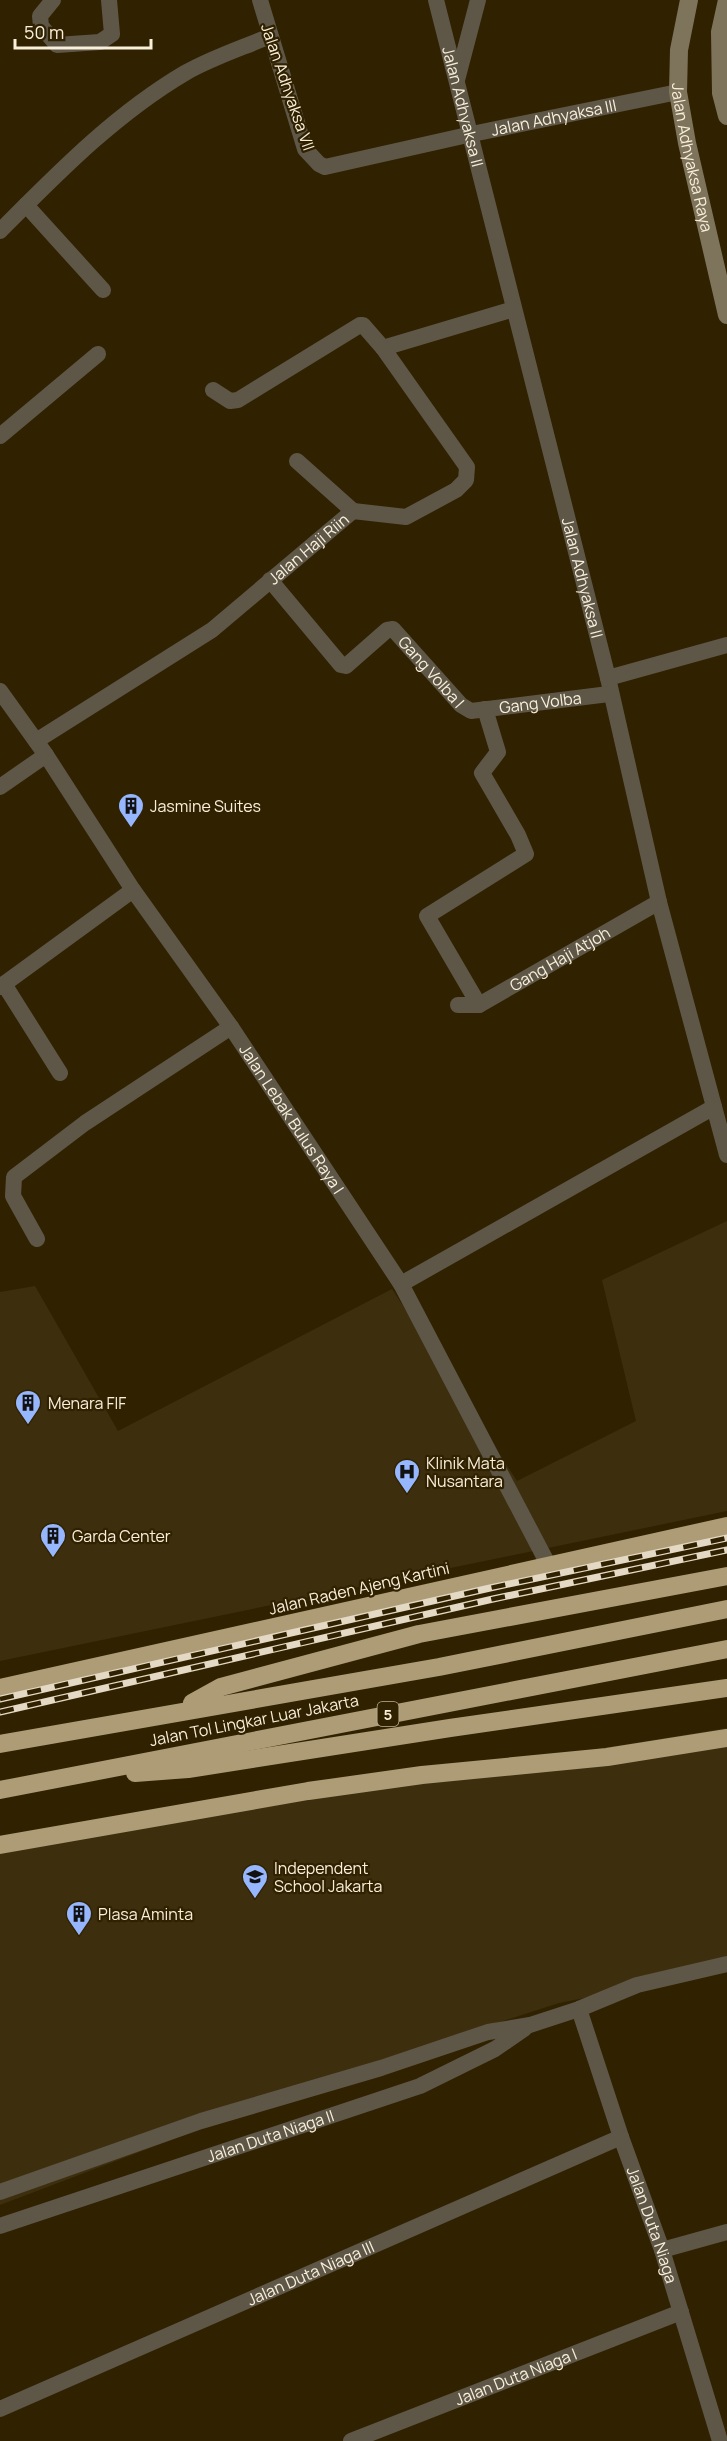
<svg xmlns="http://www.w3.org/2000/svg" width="727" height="2441" viewBox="0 0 727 2441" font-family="Manrope,sans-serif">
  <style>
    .built { fill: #3d2f0e }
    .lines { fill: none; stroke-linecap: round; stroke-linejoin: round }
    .street { stroke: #5e5748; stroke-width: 16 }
    .secondary { stroke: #7e735b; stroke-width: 18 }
    .highway { stroke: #ae9c76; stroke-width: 18 }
    .rail-casing { stroke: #e4d9c4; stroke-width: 7 }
    .rail { stroke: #302200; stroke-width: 4.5; stroke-dasharray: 14; stroke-linecap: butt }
    .labels { text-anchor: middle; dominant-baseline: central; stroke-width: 4.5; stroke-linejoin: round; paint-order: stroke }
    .shield { fill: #302200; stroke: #bdb299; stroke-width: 1.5 }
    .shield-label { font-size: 15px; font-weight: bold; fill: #f9efdb }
    .street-label { font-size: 16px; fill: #f9efdb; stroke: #302200 }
    .poi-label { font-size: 16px; fill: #f9efdb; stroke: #302200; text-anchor: start }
  </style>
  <rect width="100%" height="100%" fill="#302200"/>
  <g class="built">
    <path d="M727 1221V1511L0 1661V1292L35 1286 118 1431 392 1289 517 1481 636 1421 602 1280Z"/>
    <path d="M727 1728V1970L559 2003 379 2061 0 2205V1846Z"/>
  </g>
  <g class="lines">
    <g class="street">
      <path d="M53 0 40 16 41 26 57 45 100 42 112 34 109 0"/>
      <path id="s1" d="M260 0 305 149 319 164 325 167 472 134 678 92"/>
      <path id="s2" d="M436 0 608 678 659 902 727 1155"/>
      <path d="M457 80 478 0"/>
      <path d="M26 205 103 290"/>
      <path d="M0 231C58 173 114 115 185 73 211 58 242 48 270 36"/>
      <path d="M383 348 514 309"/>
      <path d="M0 436 98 354"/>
      <path d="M297 461 353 511"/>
      <path id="s3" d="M270 580 341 665 346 666 387 630 393 629 461 705 471 711 609 694"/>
      <path d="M608 678 727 645"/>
      <path id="s4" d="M0 691 46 755 133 890 231 1027 401 1284 549 1566"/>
      <path id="s5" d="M36 741 212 630 353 511 406 517 456 490 466 480 467 467 383 348 363 325H360L238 400 230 401 213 390"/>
      <path d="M0 787 46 755"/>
      <path d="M4 984 60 1073"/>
      <path d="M0 987 133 890"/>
      <path id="s6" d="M458 1005H479L659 902"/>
      <path d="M479 1005 427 916 526 854 518 835 482 773 498 752 485 709"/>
      <path d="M37 1239 13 1196 14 1177 85 1123 231 1027"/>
      <path d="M401 1284 714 1107"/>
      <path id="s7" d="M579 2009 621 2137 662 2250 720 2441"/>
      <path d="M0 2192 201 2121 381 2068 488 2032 530 2025 579 2009 637 1985 727 1964"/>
      <path id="s8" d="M0 2226 420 2086 495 2049 524 2029"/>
      <path d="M662 2250 727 2232"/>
      <path id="s9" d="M0 2409 621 2137"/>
      <path id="s10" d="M351 2441 681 2312"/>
    </g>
    <g class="secondary">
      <path id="s11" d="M689 0 679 50 678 92 687 143 727 315"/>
      <path d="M727 0 720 32 721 93 727 116"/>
    </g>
    <g class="highway">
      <path d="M0 1688 727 1526"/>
      <path d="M192 1703 221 1687 419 1634 727 1576"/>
      <path d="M0 1744 439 1667 727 1609"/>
      <path d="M135 1773 188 1769 450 1728 727 1688"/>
      <path d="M0 1790 727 1649"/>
      <path d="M0 1845 308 1791 422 1775 607 1757 727 1738"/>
    </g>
    <defs>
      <g id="rail">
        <path d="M0 1699 490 1588 727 1538"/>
        <path d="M0 1712 493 1599 727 1550"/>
      </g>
    </defs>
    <use href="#rail" class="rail-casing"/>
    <use href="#rail" class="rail"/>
  </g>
  <defs>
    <symbol id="building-pin" viewBox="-11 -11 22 30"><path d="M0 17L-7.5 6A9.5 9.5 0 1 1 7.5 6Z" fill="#96b6fd" stroke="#302200"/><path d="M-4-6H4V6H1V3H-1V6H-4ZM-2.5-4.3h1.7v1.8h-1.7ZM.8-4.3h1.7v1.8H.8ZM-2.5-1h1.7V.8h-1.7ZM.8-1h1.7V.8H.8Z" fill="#111"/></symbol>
    <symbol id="hospital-pin" viewBox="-11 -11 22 30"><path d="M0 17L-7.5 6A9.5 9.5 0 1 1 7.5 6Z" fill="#96b6fd" stroke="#302200"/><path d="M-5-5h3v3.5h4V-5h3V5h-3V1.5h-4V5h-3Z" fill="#111"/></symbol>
    <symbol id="school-pin" viewBox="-11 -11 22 30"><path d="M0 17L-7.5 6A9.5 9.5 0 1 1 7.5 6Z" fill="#96b6fd" stroke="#302200"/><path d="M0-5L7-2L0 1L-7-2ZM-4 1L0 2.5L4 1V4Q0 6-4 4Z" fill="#111"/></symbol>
  </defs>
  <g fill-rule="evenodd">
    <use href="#building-pin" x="116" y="791" width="30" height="40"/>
    <use href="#building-pin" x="13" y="1388" width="30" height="40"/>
    <use href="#hospital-pin" x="392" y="1457" width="30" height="40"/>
    <use href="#building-pin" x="38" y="1521" width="30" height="40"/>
    <use href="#school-pin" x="240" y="1862" width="30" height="40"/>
    <use href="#building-pin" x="64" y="1899" width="30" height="40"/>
  </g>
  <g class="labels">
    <rect class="shield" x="377.5" y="1702" width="21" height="24" rx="4.5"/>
    <g class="shield-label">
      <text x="388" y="1714">5</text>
    </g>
    <g class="street-label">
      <text transform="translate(288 87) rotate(71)">Jalan Adhyaksa VII</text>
      <text stroke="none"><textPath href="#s2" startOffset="110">Jalan Adhyaksa II</textPath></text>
      <text stroke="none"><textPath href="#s1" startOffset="417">Jalan Adhyaksa III</textPath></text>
      <text stroke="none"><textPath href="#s11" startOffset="160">Jalan Adhyaksa Raya</textPath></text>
      <text stroke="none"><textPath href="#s5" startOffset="334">Jalan Haji Riin</textPath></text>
      <text stroke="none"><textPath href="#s2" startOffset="596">Jalan Adhyaksa II</textPath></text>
      <text stroke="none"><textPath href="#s3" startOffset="234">Gang Volba I</textPath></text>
      <text stroke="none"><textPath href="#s3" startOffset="360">Gang Volba</textPath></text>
      <text stroke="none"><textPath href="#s6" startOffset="114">Gang Haji Atjoh</textPath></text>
      <text stroke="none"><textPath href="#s4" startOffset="518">Jalan Lebak Bulus Raya I</textPath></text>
      <text transform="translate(359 1588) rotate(-13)">Jalan Raden Ajeng Kartini</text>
      <text transform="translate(254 1720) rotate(-11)">Jalan Tol Lingkar Luar Jakarta</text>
      <text stroke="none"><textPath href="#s8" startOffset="285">Jalan Duta Niaga II</textPath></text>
      <text stroke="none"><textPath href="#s7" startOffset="228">Jalan Duta Niaga</textPath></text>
      <text stroke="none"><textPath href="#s9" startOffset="339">Jalan Duta Niaga III</textPath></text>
      <text stroke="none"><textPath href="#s10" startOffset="177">Jalan Duta Niaga I</textPath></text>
    </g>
    <g class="poi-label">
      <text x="150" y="806">Jasmine Suites</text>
      <text x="48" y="1403">Menara FIF</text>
      <text x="426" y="1463">Klinik Mata<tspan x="426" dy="18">Nusantara</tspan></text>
      <text x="72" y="1536">Garda Center</text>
      <text x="274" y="1868">Independent<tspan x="274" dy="18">School Jakarta</tspan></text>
      <text x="98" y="1914">Plasa Aminta</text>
    </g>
  </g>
  <path d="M15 39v9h136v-9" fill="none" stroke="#f9efdb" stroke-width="3"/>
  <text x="24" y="39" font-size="18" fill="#f9efdb" stroke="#302200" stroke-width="4.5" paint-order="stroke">50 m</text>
</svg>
